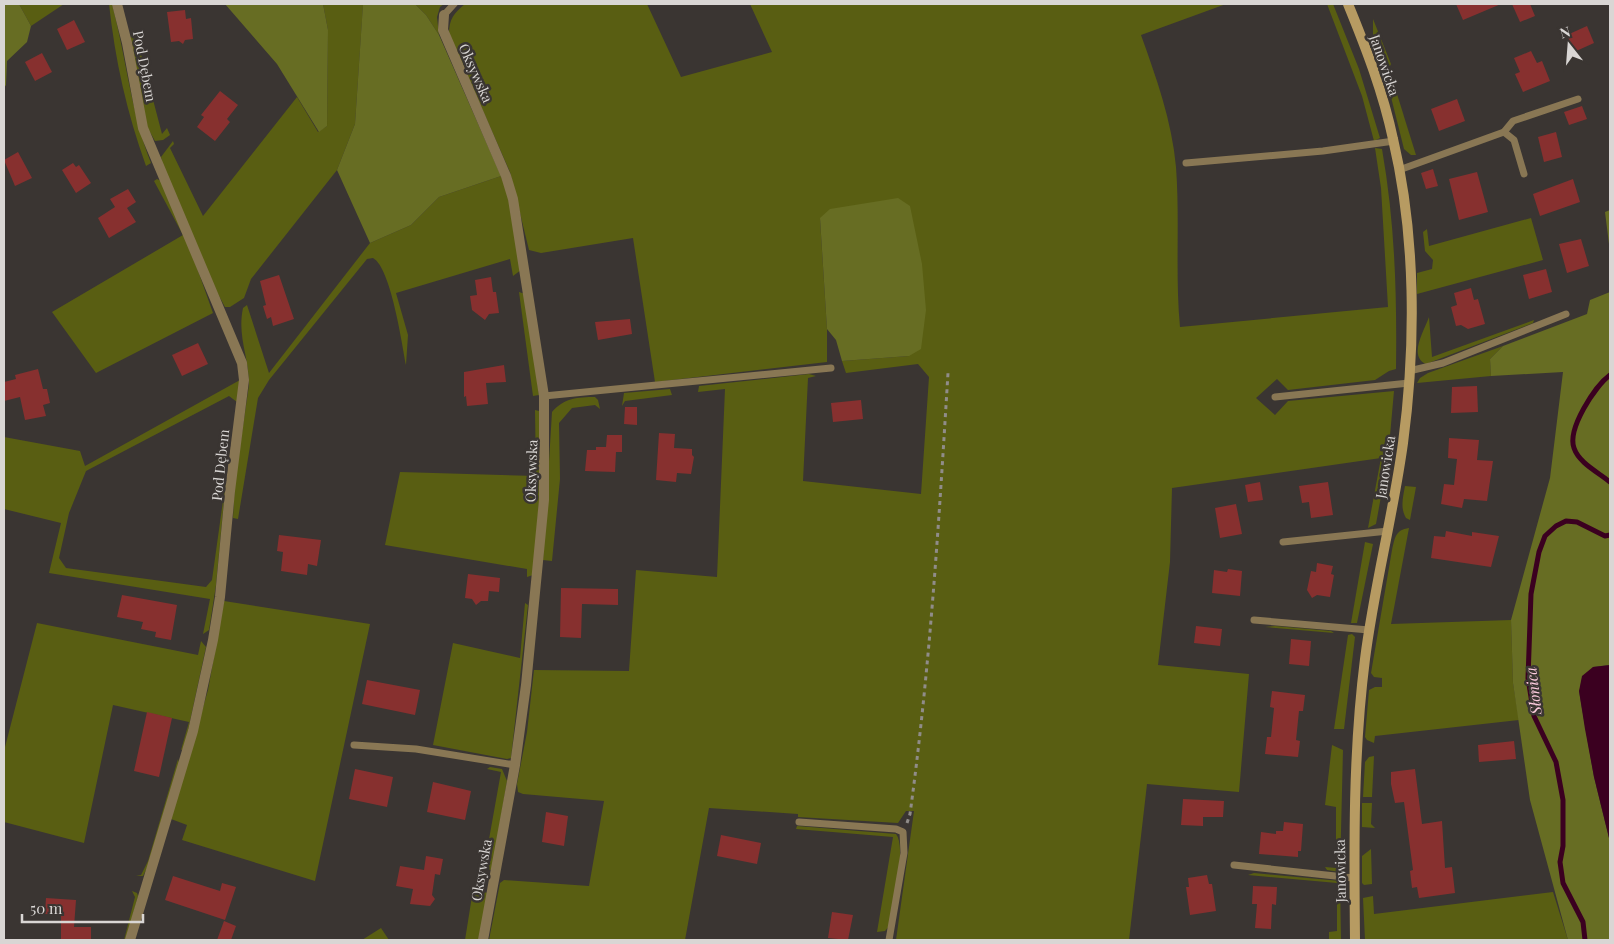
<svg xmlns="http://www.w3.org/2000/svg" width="1614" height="944" viewBox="0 0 1614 944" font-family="'Playfair Display',serif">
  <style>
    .green { fill: #595e12 }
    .forest { fill: #676d23 }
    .water { fill: #3b0020 }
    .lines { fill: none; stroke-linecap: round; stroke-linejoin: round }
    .stream { stroke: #3b0020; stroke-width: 5 }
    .building { fill: #87302f }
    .path { stroke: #908c89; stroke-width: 3; stroke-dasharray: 4 4; stroke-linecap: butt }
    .lane { stroke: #897754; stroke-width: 7 }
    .street { stroke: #897754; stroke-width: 10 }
    .secondary { stroke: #b79b62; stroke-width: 10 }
    .labels { text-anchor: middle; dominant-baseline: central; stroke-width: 5; stroke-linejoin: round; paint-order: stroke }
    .street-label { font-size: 14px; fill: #d9d6d4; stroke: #3a3532 }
    .water-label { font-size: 15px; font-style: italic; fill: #feccdf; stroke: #3a3532 }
  </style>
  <rect width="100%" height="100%" fill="#3a3532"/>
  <g class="green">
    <path d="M19 4H64L31 26Z"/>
    <path d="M109 4H112C126 57 131 112 151 163L146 166C127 113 115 60 109 4Z"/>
    <path d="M323 4 363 5 355 124 337 170 251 279 244 298 230 307H225L213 285 163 166 161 157 173 141 174 144 170 148 203 216 297 97 318 132 327 126 328 30Z"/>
    <path d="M415 4H444L440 7 437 17 439 35 426 15Z"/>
    <path d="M465 4H647L681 77 772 52 750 4H1226L1141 35C1156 77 1172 121 1176 167 1180 220 1175 274 1180 327L1388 307 1381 188 1375 148 1382 149C1395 223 1397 295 1396 369L1389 371 1375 380 1288 390 1277 379 1256 398 1275 415 1288 401 1394 391 1388 458 1376 524 1368 528 1381 458 1172 488 1170 562 1158 665 1249 674 1239 792 1147 784 1129 940H896L914 811H906L898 823 798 817V814L709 808 685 940H489L500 883 504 880 589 886 604 801 523 794 518 792 517 784 527 732 534 670 629 671 636 570 717 577 725 389 698 392 699 386 809 374 816 376 808 378 803 481 921 494 929 377 918 364 846 373 842 361 909 356 820 219 827 329V362L655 382 633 238 541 253 529 250 510 172 449 34C449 19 454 13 465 4Z"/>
    <path d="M1327 4H1333L1359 69 1380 138 1374 141 1362 96Z"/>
    <path d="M1373 19 1391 64 1390 66 1382 64 1373 41Z"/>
    <path d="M135 31 162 134 167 128 170 135 163 140 155 141 146 125 130 38Z"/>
    <path d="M1392 78 1416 155H1411L1404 149 1387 81Z"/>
    <path d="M501 176 509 197 521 270 513 276 510 259 396 293 408 335 406 365C402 344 391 268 373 258L367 259 269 380 258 398 238 519 233 518 235 481 249 385C249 356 237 337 243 308L247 305 269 373 370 243 411 225 439 197Z"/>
    <path d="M157 179 161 181 185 234 213 313 96 373 52 312 183 235 154 181Z"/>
    <path d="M1531 218 1543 260 1417 294V273L1432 269 1433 260 1425 251 1423 232 1427 229 1429 246Z"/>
    <path d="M519 292 525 294 539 395 533 396Z"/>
    <path d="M1429 317 1432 357 1534 320 1533 323 1426 364C1408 356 1424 331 1429 317Z"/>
    <path d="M1503 346 1490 359 1491 376 1417 383 1420 378 1428 373Z"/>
    <path d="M240 380 237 402 229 396 86 471 69 513 59 558 66 568 206 587 212 580 226 479 216 585 209 630 203 634 210 599 49 573 61 523 4 509V437L80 451 85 466Z"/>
    <path d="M670 389 672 395 625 401 622 406 624 393Z"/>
    <path d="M595 397 598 400 600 409 595 405 572 408 559 423 560 479 552 561 543 560 552 412C564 398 578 397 595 397Z"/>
    <path d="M535 410 539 411 541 480 533 575 527 577V569L385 545 400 472 536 476Z"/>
    <path d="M1405 486 1416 487 1410 520 1406 518C1400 508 1403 497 1405 486Z"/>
    <path d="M1409 528 1391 624 1511 620 1513 683 1519 720 1375 736 1374 743 1367 740 1365 737 1369 690 1375 687H1382V678L1374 677 1371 673 1392 550C1395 538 1395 530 1409 528Z"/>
    <path d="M1365 542 1373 544 1357 623H1351Z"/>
    <path d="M224 601 370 624 315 881 182 840 187 825 171 819 208 690Z"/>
    <path d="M525 603 528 605 511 758 507 759 433 745 453 643 520 658Z"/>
    <path d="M37 623 198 655 201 641 206 647 184 749 181 750 189 722 113 705 84 843 4 822V751Z"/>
    <path d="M1275 626 1331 631 1334 633 1265 627Z"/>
    <path d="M1352 634 1355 637 1344 729H1334L1348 635Z"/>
    <path d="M1332 745 1343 750 1340 872 1327 870 1325 867 1336 868V807L1325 805Z"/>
    <path d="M1374 756 1372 797H1363L1365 762 1369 757Z"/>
    <path d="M178 759 179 763 150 862 143 876H136L141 875 148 861Z"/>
    <path d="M490 767 502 769 507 781 492 870 480 868 482 855 486 856 501 772 487 769Z"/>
    <path d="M1362 803H1372L1371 824 1375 828 1362 827Z"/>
    <path d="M797 826 896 834C907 848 893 905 890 925L885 931 877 932 893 837 796 829Z"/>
    <path d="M1371 849 1372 884 1364 885 1362 883V856Z"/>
    <path d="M1254 873 1340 881 1341 940H1329V932L1337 931V883L1248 875Z"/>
    <path d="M473 890 488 893 479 940H465Z"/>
    <path d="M132 891 137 893 138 896 126 940H124L135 897Z"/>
    <path d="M1553 892 1568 940H1365L1363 898 1373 896 1374 914Z"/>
    <path d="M381 928 389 940H362Z"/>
  </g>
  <g class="forest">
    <path d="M4 4H19L31 26 27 42 7 61 6 85 4 88Z"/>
    <path d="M225 4H323L328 30 327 126 319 132 277 64Z"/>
    <path d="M363 4H415L426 15 439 35 501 176 439 197 411 225 370 243 337 170 355 124Z"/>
    <path d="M898 198 910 206 922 264 926 310 921 349 909 356 842 361 836 340 827 329 820 218 830 209Z"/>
    <path d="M1610 210V252L1605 212Z"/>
    <path d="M1610 292V665L1593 667 1579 691 1594 777 1610 842V940H1568L1530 800 1513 683 1511 620 1550 478 1563 372 1491 376 1490 359 1503 346 1587 314 1590 300Z"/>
  </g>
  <path class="water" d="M1610 665V842L1594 777 1585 729 1579 691 1582 676 1593 667Z"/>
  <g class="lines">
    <g class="stream">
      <path d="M1610 375C1595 386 1567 429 1574 448 1579 463 1598 472 1610 482"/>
      <path d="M1585 940 1583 922 1563 883 1560 862 1563 846V800L1556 762 1534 716 1528 678 1531 594 1539 552 1545 536 1556 526 1566 521 1577 522 1605 536 1610 535"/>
    </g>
  </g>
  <g class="building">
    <path d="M1456 4H1501L1463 20Z"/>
    <path d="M1512 4H1530L1535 16 1520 22Z"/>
    <path d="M185 10 186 19 191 18 193 39 185 40 183 44 179 41 171 42 167 12Z"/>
    <path d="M74 20 85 42 67 50 57 29Z"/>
    <path d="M1587 26 1594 43 1574 52 1567 35Z"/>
    <path d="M1531 51 1537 63 1542 61 1550 81 1523 92 1515 74 1520 72 1514 58Z"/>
    <path d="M42 53 52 72 35 81 25 62Z"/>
    <path d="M220 91 238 105 227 119 230 122 215 141 197 127 204 117 201 115Z"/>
    <path d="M1457 99 1465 121 1439 131 1431 109Z"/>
    <path d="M1582 106 1587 119 1569 125 1564 112Z"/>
    <path d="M1556 132 1562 157 1544 162 1538 137Z"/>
    <path d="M18 152 32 178 15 186 4 160Z"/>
    <path d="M73 163 76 167 79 165 91 183 76 193 62 170Z"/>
    <path d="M1433 169 1438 186 1426 189 1421 173Z"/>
    <path d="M1477 172 1488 212 1459 220 1449 179Z"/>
    <path d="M1573 179 1580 202 1540 216 1533 194Z"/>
    <path d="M128 189 136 202 127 208 136 222 109 238 98 218 115 207 110 199Z"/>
    <path d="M1581 239 1589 266 1567 273 1559 244Z"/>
    <path d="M1546 269 1552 292 1529 299 1523 275Z"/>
    <path d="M279 275 294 319 273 326 271 317 267 319 263 306 266 305 260 281Z"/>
    <path d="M491 277 493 292H496L499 313 489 314 485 320 472 310 470 296 477 295 475 280Z"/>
    <path d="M1471 288 1474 300 1478 299 1485 324 1468 329 1461 325 1456 326 1451 307 1457 305 1454 293Z"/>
    <path d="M630 319 632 334 598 340 595 322Z"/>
    <path d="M198 343 208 364 182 376 172 355Z"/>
    <path d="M504 365 506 382 486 383 488 404 467 406 466 396 464 397V372Z"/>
    <path d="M38 369 43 389H47L50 403 43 405 46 416 25 420 20 397 4 401V382L16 379 15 375Z"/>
    <path d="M1477 386 1478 412 1451 413 1452 387Z"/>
    <path d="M861 400 863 419 833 422 831 403Z"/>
    <path d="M625 407H637V425L624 424Z"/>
    <path d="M659 433 675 434 674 448 692 449V455L694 457 691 474 677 473 676 482 656 480Z"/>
    <path d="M607 435H622V452H616L615 472 585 471 587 450H596V447H606Z"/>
    <path d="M1449 438 1479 440 1477 460 1493 461 1487 501 1464 499 1462 508 1441 504 1444 484 1454 485 1457 459 1448 458Z"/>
    <path d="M1260 482 1263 500 1248 502 1245 485Z"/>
    <path d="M1328 482 1333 515 1311 518 1309 502 1302 503 1299 486Z"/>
    <path d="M1236 504 1242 534 1220 538 1215 508Z"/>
    <path d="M1446 531 1472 536V532L1499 536 1491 567 1431 558 1434 536 1445 537Z"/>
    <path d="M279 535 321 540 317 566 308 564 307 575 281 571 283 552 277 551Z"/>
    <path d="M1317 563 1333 566 1331 574 1334 575 1330 597 1317 595 1312 598 1307 590 1311 571 1316 572Z"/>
    <path d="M1228 569 1242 571 1240 596 1212 593 1214 570 1227 572Z"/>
    <path d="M468 574 500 578 499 592 489 591 488 601H481L476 605 472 599 465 598Z"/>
    <path d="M561 588 618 589V605L582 604 581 638 560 637Z"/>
    <path d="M122 595 177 605 171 640 155 637 156 632 141 629 143 622 117 617Z"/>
    <path d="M1196 626 1222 629 1220 646 1194 643Z"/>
    <path d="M1291 639 1311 641 1309 666 1289 664Z"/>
    <path d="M367 680 420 690 415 715 362 704Z"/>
    <path d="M1272 691 1305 695 1303 711H1299L1296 740 1300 741 1298 757 1265 754 1267 737H1271L1274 708 1270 707Z"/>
    <path d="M147 712 172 718 159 777 134 771Z"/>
    <path d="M1514 741 1516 759 1479 762 1478 745Z"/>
    <path d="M355 769 393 777 387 807 349 799Z"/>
    <path d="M1415 769 1422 824 1442 821 1445 868 1452 867 1455 893 1419 898 1417 887 1412 888 1410 871 1413 870 1404 802 1395 803 1391 784V772Z"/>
    <path d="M433 782 471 791 465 820 427 812Z"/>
    <path d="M1183 799 1224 801 1223 817H1203V826L1181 825Z"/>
    <path d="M546 812 568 816 564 846 542 842Z"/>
    <path d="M1284 822 1303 824 1301 851H1298V857L1259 854 1261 832 1276 834V831H1283Z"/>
    <path d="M721 835 761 843 757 864 717 856Z"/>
    <path d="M426 856 443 859 440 875 435 874 432 895 435 899 430 906 410 904 413 889 396 886 400 866 424 870Z"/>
    <path d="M1207 875 1209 884H1212L1216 911 1190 915 1186 887H1189L1188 878Z"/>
    <path d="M173 876 220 891 222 883 236 887 225 920 165 900Z"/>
    <path d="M1253 886 1277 887 1276 905 1272 904 1271 929 1255 928 1257 904H1252Z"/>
    <path d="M46 898 76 900 74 927H91V940H61V915L45 914Z"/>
    <path d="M832 912 853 915 848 940 828 938Z"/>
    <path d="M224 921 236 926 231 940H217Z"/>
  </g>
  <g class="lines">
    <path class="path" d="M907 823 910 814C930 668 939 521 948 373"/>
    <g class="lane">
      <path d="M444 15 454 4"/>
      <path d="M1504 132 1514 140 1524 174"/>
      <path d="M1186 163 1323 151 1394 141"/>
      <path d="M1399 170 1504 132 1513 121 1578 99"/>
      <path d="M1409 371 1443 363 1566 314"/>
      <path d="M544 396 831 368"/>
      <path d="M1275 397 1409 383"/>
      <path d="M1283 542 1388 531"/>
      <path d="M1254 620 1369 630"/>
      <path d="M354 745 416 749 515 765"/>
      <path d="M799 822 896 829 903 832 904 853 889 940"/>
      <path d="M1234 865 1354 878"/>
    </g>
    <g class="street">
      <path d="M117 4 127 43 143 128 242 363 244 380 230 491 220 597 213 640 193 731 130 940"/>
      <path d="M444 15 443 30 506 176 513 199 544 396V500L526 685 515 765 483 940"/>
    </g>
    <path class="secondary" d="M1348 4C1366 48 1383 92 1393 139 1416 236 1416 345 1403 443 1393 516 1374 587 1365 659 1353 753 1354 846 1355 940"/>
  </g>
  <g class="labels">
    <g class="street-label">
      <text transform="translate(1385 65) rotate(71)">Janowicka</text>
      <text transform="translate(145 66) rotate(79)">Pod Dębem</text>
      <text transform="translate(476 73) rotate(66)">Oksywska</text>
      <text transform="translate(220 465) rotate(-84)">Pod Dębem</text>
      <text transform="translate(1385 467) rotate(-81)">Janowicka</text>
      <text transform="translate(531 471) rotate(-88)">Oksywska</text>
      <text transform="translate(481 870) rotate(-80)">Oksywska</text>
      <text transform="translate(1340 871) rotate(-91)">Janowicka</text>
    </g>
    <g class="water-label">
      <text transform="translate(1533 691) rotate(-97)">Słonica</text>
    </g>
  </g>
  <rect width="1614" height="944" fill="none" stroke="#d9d6d4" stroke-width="10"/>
  <g transform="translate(1569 45) rotate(343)" stroke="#3a3532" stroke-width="4" paint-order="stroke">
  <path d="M0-4L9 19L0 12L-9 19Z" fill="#d9d6d4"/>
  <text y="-8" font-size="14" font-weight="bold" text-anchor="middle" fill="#d9d6d4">N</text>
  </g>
  <path d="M22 914v8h121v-8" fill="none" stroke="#d9d6d4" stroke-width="2.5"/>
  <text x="30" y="914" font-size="15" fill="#d9d6d4" stroke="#3a3532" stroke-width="4" paint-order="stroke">50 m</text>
</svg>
